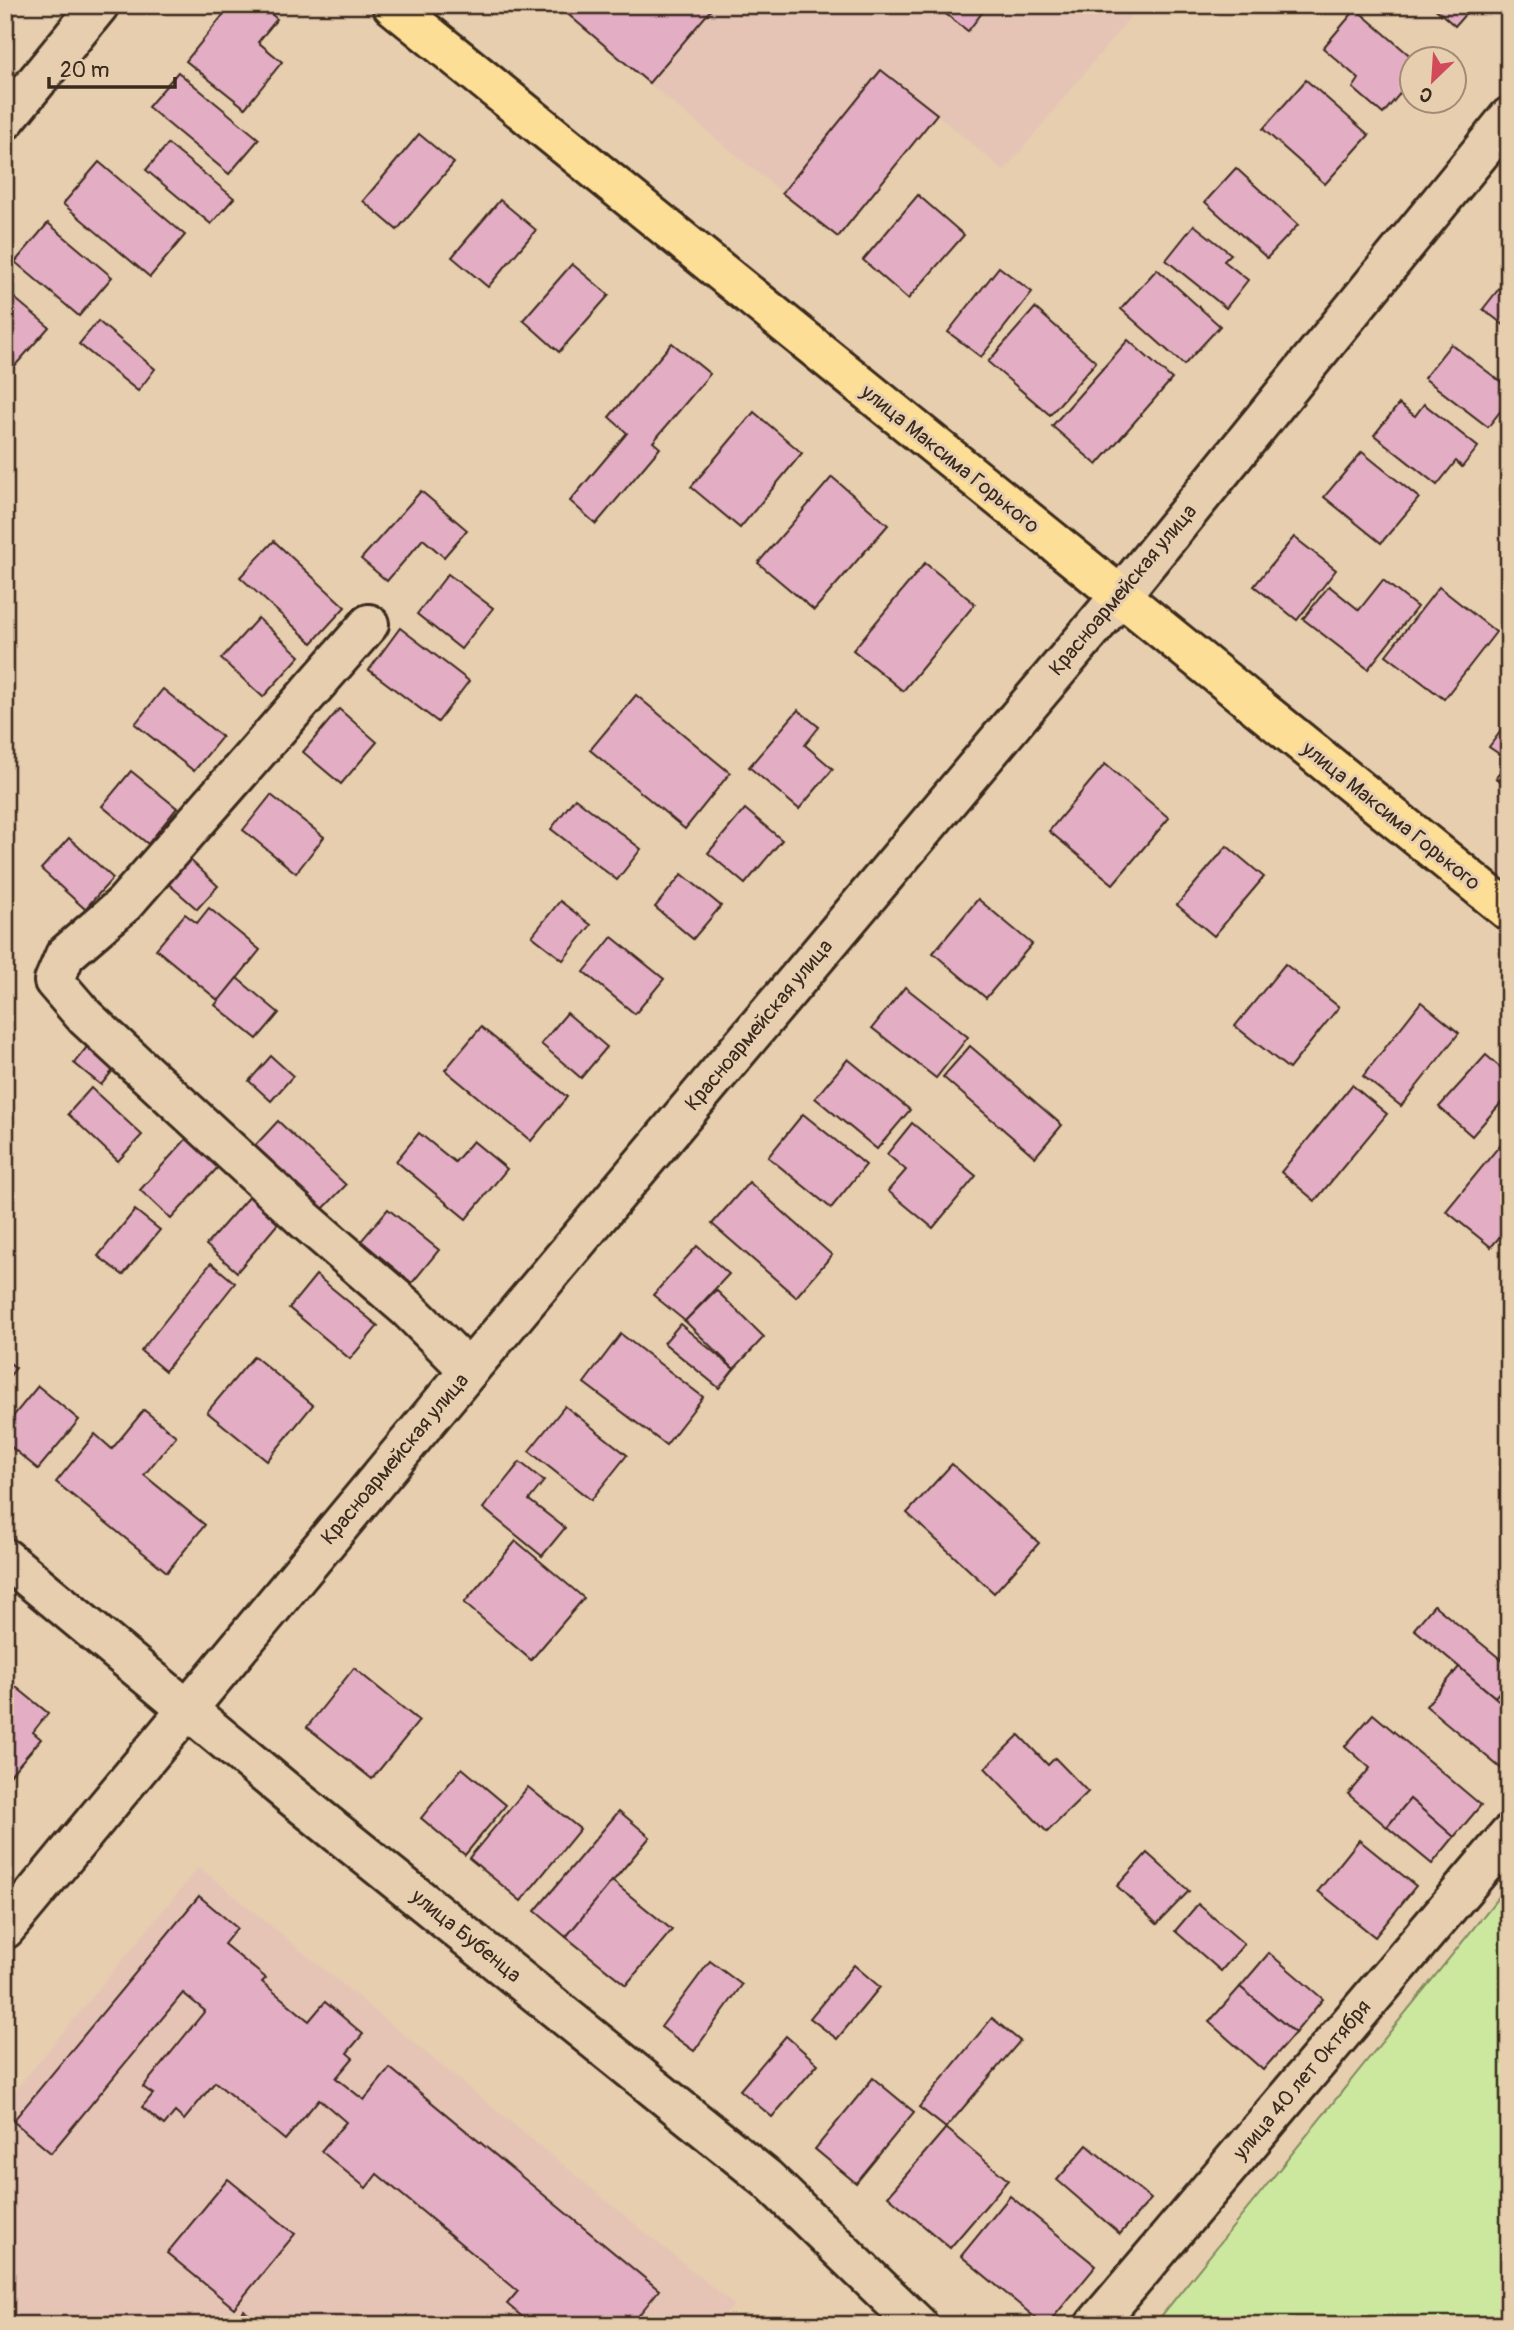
<svg xmlns="http://www.w3.org/2000/svg" width="1514" height="2330" viewBox="0 0 1514 2330" font-family="Pangolin,sans-serif">
  <style>
    .built { fill: #e5c4b5 }
    .pitch { fill: #cce89f; stroke: #84895e; stroke-width: 2 }
    .building { fill: #e3adc4; stroke: #3b2a1e; stroke-width: 2 }
    .lines { fill: none; stroke-linecap: round; stroke-linejoin: round }
    .minor-casing { stroke: #3b2a1e; stroke-width: 44 }
    .major-casing { stroke: #3b2a1e; stroke-width: 44 }
    .minor { stroke: #e6ceaf; stroke-width: 38 }
    .major { stroke: #fdde96; stroke-width: 38 }
    .labels { text-anchor: middle; dominant-baseline: central; stroke-width: 6; stroke-linejoin: round; paint-order: stroke }
    .street-label { font-size: 21px; fill: #3b2a1e; stroke: #e6ceaf }
  </style>
  <rect width="100%" height="100%" fill="#e6ceaf"/>
  <filter id="ink" filterUnits="userSpaceOnUse"><feTurbulence type="fractalNoise" baseFrequency=".0143" numOctaves="2"/><feDisplacementMap in="SourceGraphic" scale="14" xChannelSelector="R" yChannelSelector="G"/><feConvolveMatrix kernelMatrix="1 2 1 2 8 2 1 2 1" color-interpolation-filters="sRGB"/></filter>
  <g filter="url(#ink)">
    <g class="built">
      <path d="M553 5H1140L1004 171 883 69 784 194Z"/>
      <path d="M199 1867 734 2305 715 2325H5V2103Z"/>
    </g>
    <path class="pitch" d="M1509 1884V2325H1154Z"/>
    <g class="building">
      <path d="M231 5H261L277 19 258 42 282 62 245 108 186 61Z"/>
      <path d="M557 5H715L649 83Z"/>
      <path d="M934 5H988L968 31Z"/>
      <path d="M1431 5H1473L1455 26Z"/>
      <path d="M1356 9 1415 60H1412V79L1383 114 1353 88 1359 79 1323 48Z"/>
      <path d="M881 70 937 114 838 237 782 193Z"/>
      <path d="M178 72 259 139 229 174 148 107Z"/>
      <path d="M1306 80 1369 135 1325 184 1263 129Z"/>
      <path d="M419 134 454 163 397 230 363 201Z"/>
      <path d="M168 144 234 198 211 224 146 170Z"/>
      <path d="M99 162 185 235 150 277 63 204Z"/>
      <path d="M1236 168 1298 225 1267 258 1205 202Z"/>
      <path d="M918 195 964 235 908 299 863 260Z"/>
      <path d="M500 200 536 230 488 287 452 257Z"/>
      <path d="M48 223 112 277 79 316 15 262Z"/>
      <path d="M1194 225 1231 254 1224 261 1248 280 1226 308 1166 260Z"/>
      <path d="M572 264 609 295 559 352 523 320Z"/>
      <path d="M999 267 1032 292 981 357 948 332Z"/>
      <path d="M1157 269 1220 326 1184 365 1121 309Z"/>
      <path d="M1509 276V329L1483 309Z"/>
      <path d="M5 290 49 327 5 377Z"/>
      <path d="M1035 308 1096 362 1050 415 988 362Z"/>
      <path d="M98 321 155 369 138 391 79 344Z"/>
      <path d="M1128 340 1172 379 1097 465 1052 426Z"/>
      <path d="M672 343 710 374 653 442 660 448 596 524 570 501 627 433 609 417Z"/>
      <path d="M1451 344 1509 388V400L1488 427 1424 378Z"/>
      <path d="M1399 404 1415 416 1424 404 1478 447 1462 467 1456 461 1437 485 1374 435Z"/>
      <path d="M754 412 802 453 740 528 691 487Z"/>
      <path d="M1362 452 1419 498 1381 543 1324 497Z"/>
      <path d="M832 477 888 525 814 610 758 563Z"/>
      <path d="M421 491 467 530 444 557 423 539 387 581 361 559Z"/>
      <path d="M1294 537 1336 570 1297 620 1254 586Z"/>
      <path d="M274 541 345 607 312 643 240 577Z"/>
      <path d="M925 563 975 604 903 691 853 650Z"/>
      <path d="M448 574 493 608 461 649 417 614Z"/>
      <path d="M1383 580 1417 607 1368 669 1303 619 1329 586 1359 610Z"/>
      <path d="M1439 587 1496 632 1444 699 1386 655Z"/>
      <path d="M258 618 300 656 263 697 221 659Z"/>
      <path d="M400 628 469 681 438 722 369 670Z"/>
      <path d="M163 689 222 737 194 771 135 724Z"/>
      <path d="M636 695 730 773 685 829 590 750Z"/>
      <path d="M339 709 377 742 341 784 303 752Z"/>
      <path d="M798 710 819 727 805 745 833 769 799 809 749 767Z"/>
      <path d="M1509 720V787L1496 778 1508 760 1489 747Z"/>
      <path d="M1105 764 1169 818 1113 884 1049 831Z"/>
      <path d="M131 771 177 808 148 844 102 806Z"/>
      <path d="M271 795 324 837 296 873 243 830Z"/>
      <path d="M575 798 641 849 617 880 551 829Z"/>
      <path d="M745 809 782 840 745 884 708 853Z"/>
      <path d="M69 838 113 878 85 909 41 869Z"/>
      <path d="M1227 846 1264 877 1214 936 1177 905Z"/>
      <path d="M186 856 218 886 197 909 164 880Z"/>
      <path d="M682 874 721 906 693 939 655 907Z"/>
      <path d="M978 899 1032 944 986 998 933 953Z"/>
      <path d="M560 901 591 925 563 960 532 936Z"/>
      <path d="M209 908 260 950 219 1001 156 949 185 914 197 923Z"/>
      <path d="M612 937 664 979 635 1014 584 972Z"/>
      <path d="M1285 964 1339 1007 1289 1069 1235 1026Z"/>
      <path d="M237 978 279 1013 257 1039 215 1005Z"/>
      <path d="M905 987 968 1037 936 1078 872 1028Z"/>
      <path d="M1421 1002 1459 1033 1401 1106 1363 1076Z"/>
      <path d="M567 1013 607 1047 581 1078 541 1044Z"/>
      <path d="M481 1027 567 1097 531 1141 445 1070Z"/>
      <path d="M91 1042 119 1063 101 1085 74 1063Z"/>
      <path d="M970 1046 1062 1125 1035 1157 943 1077Z"/>
      <path d="M1486 1055 1509 1075V1094L1472 1136 1439 1107Z"/>
      <path d="M271 1056 293 1076 271 1101 249 1081Z"/>
      <path d="M848 1059 910 1110 877 1149 815 1098Z"/>
      <path d="M1352 1085 1387 1114 1315 1201 1281 1172Z"/>
      <path d="M91 1088 142 1135 118 1161 68 1114Z"/>
      <path d="M803 1114 866 1165 831 1208 768 1157Z"/>
      <path d="M278 1121 346 1185 319 1213 252 1149Z"/>
      <path d="M912 1123 976 1176 933 1228 888 1191 906 1170 887 1154Z"/>
      <path d="M419 1133 455 1162 473 1141 507 1169 466 1219 396 1161Z"/>
      <path d="M1509 1134V1226L1491 1247 1446 1211Z"/>
      <path d="M188 1137 220 1165 171 1219 140 1190Z"/>
      <path d="M749 1182 832 1255 796 1297 712 1224Z"/>
      <path d="M251 1194 281 1220 237 1272 206 1245Z"/>
      <path d="M388 1209 439 1250 412 1283 361 1241Z"/>
      <path d="M135 1210 160 1230 123 1275 98 1256Z"/>
      <path d="M697 1246 729 1274 685 1321 653 1295Z"/>
      <path d="M211 1263 235 1283 165 1371 141 1351Z"/>
      <path d="M316 1275 378 1326 350 1359 289 1308Z"/>
      <path d="M716 1290 764 1337 734 1369 685 1321Z"/>
      <path d="M680 1324 734 1369 719 1388 664 1343Z"/>
      <path d="M621 1334 703 1397 666 1445 584 1383Z"/>
      <path d="M254 1356 313 1405 267 1461 207 1412Z"/>
      <path d="M5 1359 16 1368 5 1382Z"/>
      <path d="M38 1386 79 1420 38 1469 5 1442V1426Z"/>
      <path d="M565 1406 627 1455 591 1500 529 1451Z"/>
      <path d="M144 1410 176 1436 144 1475 205 1525 167 1572 56 1482 95 1434 112 1449Z"/>
      <path d="M520 1462 544 1481 529 1500 565 1528 542 1556 483 1508Z"/>
      <path d="M952 1464 1039 1543 994 1593 907 1513Z"/>
      <path d="M516 1541 584 1598 531 1660 464 1603Z"/>
      <path d="M1434 1605 1509 1666V1681L1495 1697 1414 1629Z"/>
      <path d="M1459 1667 1509 1709V1775L1426 1706Z"/>
      <path d="M354 1668 419 1721 372 1779 307 1727Z"/>
      <path d="M5 1678 48 1713 33 1732 41 1739 5 1781Z"/>
      <path d="M1373 1714 1481 1805 1454 1837 1410 1799 1387 1827 1348 1794 1370 1768 1345 1746Z"/>
      <path d="M1019 1735 1048 1765 1055 1758 1088 1792 1047 1832 985 1768Z"/>
      <path d="M462 1768 506 1805 465 1855 421 1818Z"/>
      <path d="M528 1787 580 1829 521 1901 469 1858Z"/>
      <path d="M1410 1799 1454 1837 1432 1864 1387 1827Z"/>
      <path d="M619 1811 650 1837 566 1937 535 1911Z"/>
      <path d="M1359 1840 1416 1886 1375 1937 1318 1891Z"/>
      <path d="M1147 1853 1189 1891 1157 1924 1117 1886Z"/>
      <path d="M612 1881 672 1930 626 1985 566 1937Z"/>
      <path d="M199 1896 237 1928 224 1944 266 1978 262 1982 309 2021 325 2002 363 2034 347 2053 353 2058 336 2078 364 2100 390 2068 659 2290 631 2325H532L507 2304 518 2291 377 2174 366 2188 321 2151 346 2122 319 2099 285 2140 215 2082 184 2120 175 2112 164 2125 142 2107 153 2094 143 2087 205 2011 183 1993 51 2153 13 2121Z"/>
      <path d="M1198 1904 1244 1944 1221 1971 1175 1931Z"/>
      <path d="M1269 1953 1323 1999 1295 2033 1240 1987Z"/>
      <path d="M710 1961 742 1985 694 2051 661 2027Z"/>
      <path d="M854 1965 880 1987 837 2039 810 2018Z"/>
      <path d="M1240 1987 1295 2033 1263 2070 1209 2022Z"/>
      <path d="M992 2018 1020 2041 946 2128 919 2107Z"/>
      <path d="M786 2036 818 2064 772 2117 740 2090Z"/>
      <path d="M873 2078 914 2112 856 2183 815 2149Z"/>
      <path d="M946 2128 1008 2180 950 2248 888 2196Z"/>
      <path d="M1087 2145 1151 2199 1120 2234 1057 2180Z"/>
      <path d="M228 2179 295 2234 234 2308 167 2253Z"/>
      <path d="M1010 2196 1096 2266 1047 2325H1044L961 2256Z"/>
      <path d="M244 2310 261 2325H231Z"/>
    </g>
    <g class="lines">
      <defs>
        <g id="minor">
          <path d="M5 120 99 5"/>
          <path d="M369 624 124 904 65 955 54 981 85 1017 305 1220 407 1308 469 1370"/>
          <path d="M5 1558 288 1793 766 2178 918 2325"/>
          <path d="M5 1929 469 1370 1120 596 1509 117"/>
          <path d="M1095 2325 1509 1835"/>
        </g>
        <path id="major" d="M392 5 1509 911"/>
      </defs>
      <use href="#minor" class="minor-casing"/>
      <use href="#major" class="major-casing"/>
      <use href="#minor" class="minor"/>
      <use href="#major" class="major"/>
    </g>
  </g>
  <g class="labels">
    <g class="street-label">
      <text transform="translate(950 459) rotate(39)">улица Максима Горького</text>
      <text transform="translate(1123 590) rotate(-50)">Красноармейская улица</text>
      <text transform="translate(1391 816) rotate(39)">улица Максима Горького</text>
      <text transform="translate(759 1025) rotate(-50)">Красноармейская улица</text>
      <text transform="translate(395 1459) rotate(-50)">Красноармейская улица</text>
      <text transform="translate(466 1936) rotate(39)">улица Бубенца</text>
      <text transform="translate(1302 2080) rotate(-50)">улица 40 лет Октября</text>
    </g>
  </g>
  <rect width="1514" height="2330" fill="none" stroke="#e6ceaf" stroke-width="28"/>
  <rect x="14" y="14" width="1486" height="2302" fill="none" stroke="#3b2a1e" stroke-width="2.5" filter="url(#ink)"/>
  <g transform="translate(1433 80) rotate(205)"><circle r="33" fill="#e6ceaf" stroke="#a28c75" stroke-width="2"/>
  <path d="M0-5L12 26L0 18L-12 26Z" fill="#d1495b"/>
  <text y="-10" font-size="19" font-weight="bold" text-anchor="middle" fill="#3b2a1e">С</text>
  </g>
  <path d="M49 77v10h126v-10" fill="none" stroke="#3b2a1e" stroke-width="3.5"/>
  <text x="60" y="77" font-size="21" fill="#3b2a1e" stroke="#e6ceaf" stroke-width="5" paint-order="stroke">20 m</text>
</svg>
